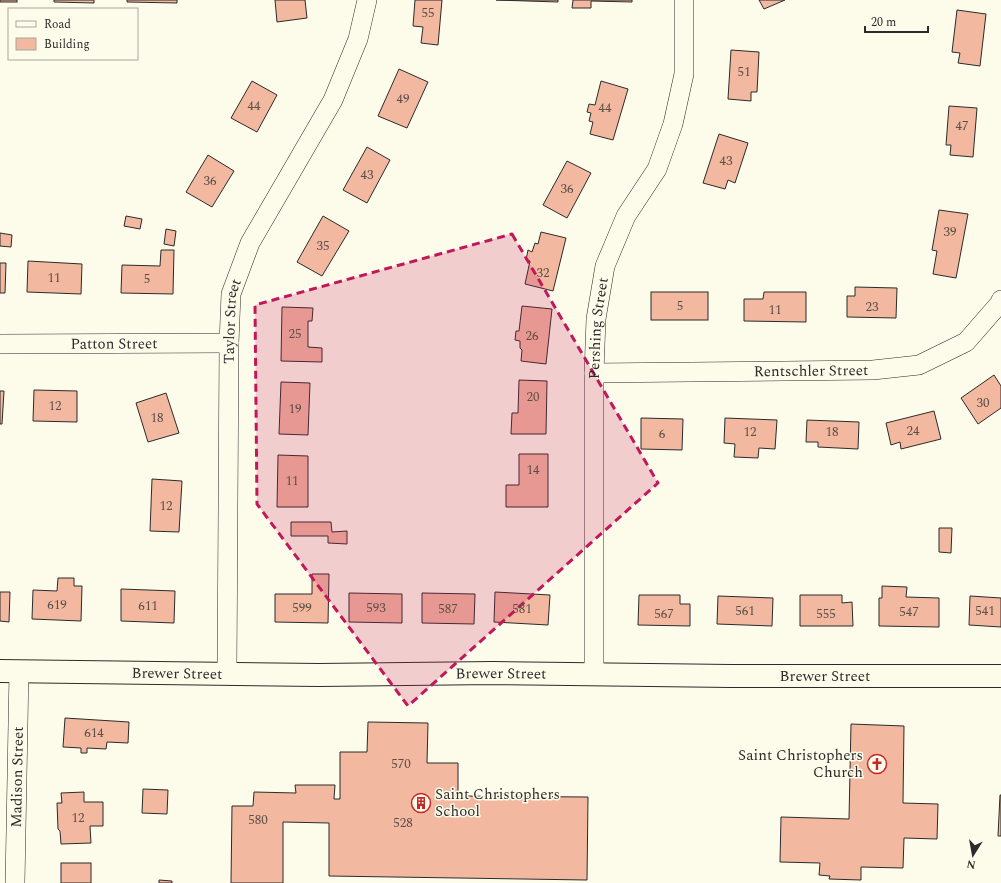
<svg xmlns="http://www.w3.org/2000/svg" width="1001" height="883" viewBox="0 0 1001 883" font-family="Spectral,serif">
  <style>
    .building { fill: #f2b8a0; stroke: #2b2b2b }
    .lines { fill: none; stroke-linecap: round; stroke-linejoin: round }
    .minor-casing { stroke: #2b2b2b; stroke-width: 20 }
    .tertiary-casing { stroke: #2b2b2b; stroke-width: 24 }
    .minor { stroke: #fdfbea; stroke-width: 19 }
    .tertiary { stroke: #fdfbea; stroke-width: 22 }
    .marked { fill: #c2185b; fill-opacity: 0.2; stroke: #c2185b; stroke-width: 3; stroke-dasharray: 8 5; stroke-linejoin: round }
    .labels { text-anchor: middle; dominant-baseline: central; stroke-width: 3; stroke-linejoin: round; paint-order: stroke }
    .number-label { font-size: 13px; fill: #5d4e48 }
    .street-label { font-size: 15px; fill: #2b2b2b; stroke: #fdfbea }
    .poi-label { font-size: 15px; fill: #2b2b2b; stroke: #fdfbea; text-anchor: end }
  </style>
  <rect width="100%" height="100%" fill="#fdfbea"/>
  <g class="building">
    <rect x="0" y="0" width="17" height="2"/>
    <path d="M54 0H94V3L54 2Z"/>
    <path d="M127 0H177V3L127 2Z"/>
    <path d="M275 0H305L307 18 277 22Z"/>
    <path d="M415 0H442L438 45 421 43 423 27 413 26Z"/>
    <path d="M496 0H558V2Z"/>
    <path d="M573 0H632V2L591 1V8H572Z"/>
    <path d="M759 0H785L764 9Z"/>
    <path d="M957 10 986 14 980 66 958 63 960 53 952 52Z"/>
    <path d="M731 50 759 52 757 92H751V101L728 99Z"/>
    <path d="M399 69 428 82 407 128 378 116Z"/>
    <path d="M252 81 277 95 257 132 231 118Z"/>
    <path d="M601 81 628 89 613 140 590 134 593 122 589 121 591 113 587 112 589 104 595 105Z"/>
    <path d="M949 106 977 108 973 157 950 155 951 145H946Z"/>
    <path d="M719 134 748 143 735 183 728 180 725 189 703 183Z"/>
    <path d="M367 147 390 160 367 203 343 190Z"/>
    <path d="M208 155 234 171 212 207 186 192Z"/>
    <path d="M567 161 591 173 567 218 543 205Z"/>
    <path d="M939 210 968 214 956 278 933 274 937 251 932 250Z"/>
    <path d="M126 216 142 219 140 229 124 226Z"/>
    <path d="M323 216 349 231 322 276 297 262Z"/>
    <path d="M166 229 176 231 174 246 164 244Z"/>
    <path d="M541 232 566 238 553 291 525 284 530 261 526 260 528 250 532 252 535 243 538 244Z"/>
    <path d="M0 233 12 235 11 247 0 246Z"/>
    <path d="M161 250H174L173 294 121 293 122 265 160 266Z"/>
    <path d="M28 261 82 264 81 294 27 292Z"/>
    <path d="M0 263H6L5 293H0Z"/>
    <path d="M855 287 897 288 896 318 847 317V296H855Z"/>
    <rect x="651" y="292" width="57" height="28"/>
    <path d="M764 292H806V322L744 321V299H763Z"/>
    <path d="M522 306 552 309 546 364 521 361 522 350 520 348V341L515 340 516 331H519Z"/>
    <path d="M282 307 313 308 312 321H308V347L322 348V362L281 361Z"/>
    <path d="M994 375 1001 386V408L978 424 961 398Z"/>
    <path d="M519 380 547 381 546 434H511L512 413H518Z"/>
    <path d="M281 382 310 383 308 435 279 434Z"/>
    <path d="M34 390 77 391V422L33 421Z"/>
    <path d="M0 391H4L2 424H0Z"/>
    <path d="M166 393 179 433 148 442 136 403Z"/>
    <path d="M934 411 941 439 901 449 900 442 891 445 886 423Z"/>
    <path d="M641 418 683 419 682 450 641 449Z"/>
    <path d="M725 418 777 420 775 449 759 448 758 458 734 457 735 444 724 443Z"/>
    <path d="M807 420 859 422 858 449 818 447V442H806Z"/>
    <path d="M519 454H548V507H506V485H519Z"/>
    <path d="M278 455 308 456V507H277Z"/>
    <path d="M152 479 182 481 179 532 150 531Z"/>
    <path d="M291 522H331L332 532 347 531V544L328 543V536H291Z"/>
    <path d="M939 528H952L951 553 939 552Z"/>
    <path d="M312 574H329L328 623 275 622V594H312Z"/>
    <path d="M58 578H74V586H82L81 621 32 619 33 590 57 591Z"/>
    <path d="M882 586 907 587 906 597 939 598V627L879 626V598H882Z"/>
    <path d="M121 589 175 591 174 623 121 621Z"/>
    <path d="M0 592H10L9 622 0 621Z"/>
    <path d="M495 592 550 595 548 625 494 622Z"/>
    <path d="M349 593 402 594V623L349 622Z"/>
    <path d="M422 593 475 594 474 624 422 623Z"/>
    <path d="M639 595H680V604H690V626L638 625Z"/>
    <path d="M800 595H842V603L852 602 853 626H800Z"/>
    <path d="M718 596 773 598 772 626 717 624Z"/>
    <path d="M970 596 1001 598V627L969 625Z"/>
    <path d="M65 718 129 722 128 743 107 742 106 749 87 748V753H81V748L63 747Z"/>
    <path d="M368 722 428 723 427 763H458V796L588 797 587 880 329 876V823L283 822V883H231L232 806H253L254 792 296 793 295 785H335L334 799H340V752H367Z"/>
    <path d="M851 724 904 726 903 803 938 804 937 839 904 838 903 868 861 867V880L829 879 830 876 819 875 820 863 780 862 781 817 849 819Z"/>
    <path d="M143 789 168 790 167 814 142 813Z"/>
    <path d="M84 792V802H103V826H90L91 843 61 844 60 831 58 829 57 803H62L61 793Z"/>
    <path d="M1000 795H1001V836H998Z"/>
    <rect x="61" y="863" width="30" height="20"/>
    <path d="M159 880 172 881V883H159Z"/>
  </g>
  <g class="lines">
    <defs>
      <g id="minor">
        <path id="s1" d="M0 344 229 343"/>
        <path id="s2" d="M594 373 873 370 919 365 966 342 1000 303 1001 300"/>
        <path id="s3" d="M227 673 229 343 231 294 250 243 333 100 358 39 367 0"/>
        <path id="s4" d="M594 674V373L596 319 605 266 626 216 657 169 673 124 684 74V0"/>
        <path id="s5" d="M15 883 19 671"/>
      </g>
      <g id="tertiary">
        <path id="s6" d="M0 671 319 675 493 673 731 676H1001"/>
      </g>
    </defs>
    <use href="#minor" class="minor-casing"/>
    <use href="#tertiary" class="tertiary-casing"/>
    <use href="#minor" class="minor"/>
    <use href="#tertiary" class="tertiary"/>
  </g>
  <path class="marked" d="M512 234 658 483 408 706 257 504 255 305Z"/>
  <defs>
    <symbol id="church-ring" viewBox="-11 -11 22 22"><circle r="9.5" fill="#fdfbea" stroke="#c62828" stroke-width="1.5"/><path d="M-1.2-6h2.4v3.5h3.3v2.4h-3.3V6h-2.4V-.1h-3.3v-2.4h3.3Z" fill="#c62828"/></symbol>
    <symbol id="building-ring" viewBox="-11 -11 22 22"><circle r="9.5" fill="#fdfbea" stroke="#c62828" stroke-width="1.5"/><path d="M-4-6H4V6H1V3H-1V6H-4ZM-2.5-4.3h1.7v1.8h-1.7ZM.8-4.3h1.7v1.8H.8ZM-2.5-1h1.7V.8h-1.7ZM.8-1h1.7V.8H.8Z" fill="#c62828"/></symbol>
  </defs>
  <g fill-rule="evenodd">
    <use href="#church-ring" x="866" y="753" width="22" height="22"/>
    <use href="#building-ring" x="410" y="792" width="22" height="22"/>
  </g>
  <g class="labels">
    <g class="number-label">
      <text x="428" y="13">55</text>
      <text x="744" y="72">51</text>
      <text x="403" y="99">49</text>
      <text x="254" y="106">44</text>
      <text x="605" y="108">44</text>
      <text x="962" y="126">47</text>
      <text x="726" y="161">43</text>
      <text x="367" y="175">43</text>
      <text x="210" y="181">36</text>
      <text x="567" y="189">36</text>
      <text x="950" y="232">39</text>
      <text x="323" y="246">35</text>
      <text x="543" y="273">32</text>
      <text x="54" y="278">11</text>
      <text x="147" y="279">5</text>
      <text x="680" y="306">5</text>
      <text x="872" y="307">23</text>
      <text x="775" y="310">11</text>
      <text x="295" y="334">25</text>
      <text x="532" y="336">26</text>
      <text x="533" y="397">20</text>
      <text x="983" y="403">30</text>
      <text x="55" y="406">12</text>
      <text x="295" y="409">19</text>
      <text x="157" y="418">18</text>
      <text x="913" y="431">24</text>
      <text x="750" y="432">12</text>
      <text x="832" y="432">18</text>
      <text x="662" y="434">6</text>
      <text x="533" y="470">14</text>
      <text x="292" y="481">11</text>
      <text x="166" y="506">12</text>
      <text x="57" y="605">619</text>
      <text x="148" y="606">611</text>
      <text x="302" y="608">599</text>
      <text x="376" y="608">593</text>
      <text x="448" y="609">587</text>
      <text x="522" y="609">581</text>
      <text x="745" y="611">561</text>
      <text x="985" y="611">541</text>
      <text x="909" y="612">547</text>
      <text x="664" y="614">567</text>
      <text x="826" y="614">555</text>
      <text x="94" y="733">614</text>
      <text x="401" y="764">570</text>
      <text x="78" y="818">12</text>
      <text x="258" y="820">580</text>
      <text x="403" y="823">528</text>
    </g>
    <g class="street-label">
      <text stroke="none"><textPath href="#s3" startOffset="352">Taylor Street</textPath></text>
      <text stroke="none"><textPath href="#s4" startOffset="346">Pershing Street</textPath></text>
      <text stroke="none"><textPath href="#s1" startOffset="114">Patton Street</textPath></text>
      <text stroke="none"><textPath href="#s2" startOffset="217">Rentschler Street</textPath></text>
      <text stroke="none"><textPath href="#s6" startOffset="177">Brewer Street</textPath></text>
      <text stroke="none"><textPath href="#s6" startOffset="501">Brewer Street</textPath></text>
      <text stroke="none"><textPath href="#s6" startOffset="825">Brewer Street</textPath></text>
      <text stroke="none"><textPath href="#s5" startOffset="106">Madison Street</textPath></text>
    </g>
    <g class="poi-label">
      <text x="863" y="755">Saint Christophers<tspan x="863" dy="17">Church</tspan></text>
      <text x="435" y="794" text-anchor="start">Saint Christophers<tspan x="435" dy="17">School</tspan></text>
    </g>
  </g>
  <rect x="8" y="8" width="130" height="52" fill="#fdfbea" stroke="#a9a89e"/>
  <rect x="16" y="21" width="20" height="6" fill="#fdfbea" stroke="#a9a89e"/>
  <text x="44" y="28" font-size="12" fill="#2b2b2b">Road</text>
  <rect x="16" y="38" width="20" height="12" fill="#f2b8a0" stroke="#a9a89e"/>
  <text x="44" y="48" font-size="12" fill="#2b2b2b">Building</text>
  <g transform="translate(973 855) rotate(191)" stroke="#fdfbea" stroke-width="3" paint-order="stroke">
  <path d="M0-3L7 15L0 10L-7 15Z" fill="#2b2b2b"/>
  <text y="-6" font-size="11" font-weight="bold" text-anchor="middle" fill="#2b2b2b">N</text>
  </g>
  <path d="M865 26v6h63v-6" fill="none" stroke="#2b2b2b" stroke-width="2"/>
  <text x="871" y="26" font-size="12" fill="#2b2b2b" stroke="#fdfbea" stroke-width="3" paint-order="stroke">20 m</text>
</svg>
